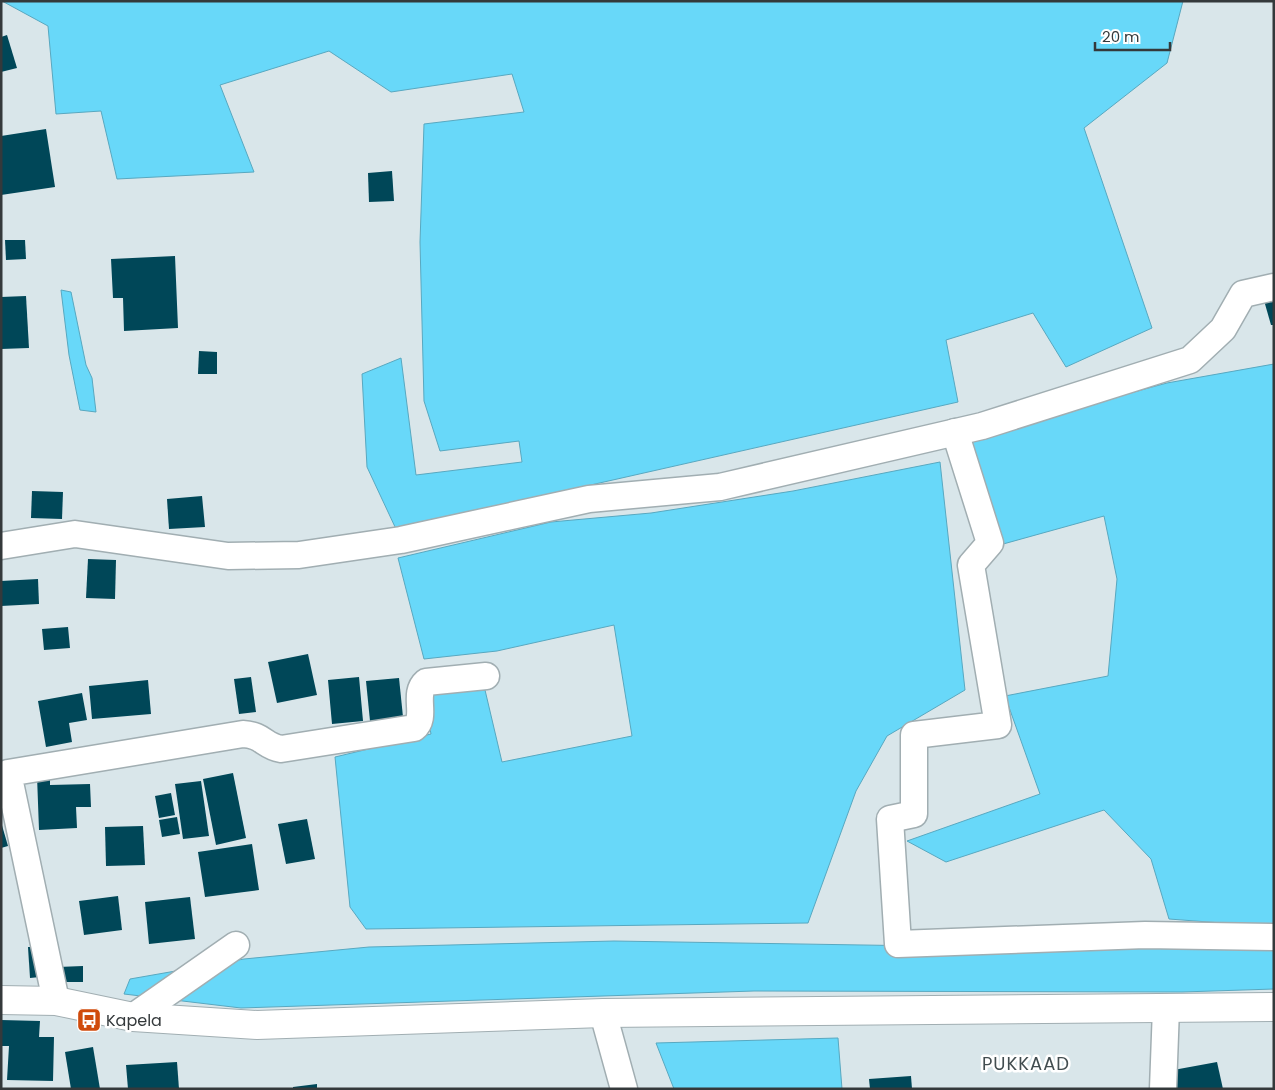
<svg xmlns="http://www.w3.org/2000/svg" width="1275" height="1090" viewBox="0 0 1275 1090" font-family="Poppins,sans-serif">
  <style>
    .water { fill: #68d8f9; stroke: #58a8c0 }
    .building { fill: #004758 }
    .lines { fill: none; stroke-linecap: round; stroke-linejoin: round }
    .street-casing { stroke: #a1aeb2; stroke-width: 29 }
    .secondary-casing { stroke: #a1aeb2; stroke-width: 30 }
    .street { stroke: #fff; stroke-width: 26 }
    .secondary { stroke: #fff; stroke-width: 28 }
    .labels { text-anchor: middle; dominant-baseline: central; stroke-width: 5; stroke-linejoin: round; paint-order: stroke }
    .poi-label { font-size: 16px; fill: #34393b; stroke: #fff; text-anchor: start }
    .neighbourhood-label { font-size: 18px; letter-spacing: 1px; fill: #424d50; stroke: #fff }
  </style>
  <rect width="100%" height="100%" fill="#d9e6ea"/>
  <g class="water">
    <path d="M2 1H1183L1167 63 1084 128 1152 328 1066 367 1033 313 946 340 958 402 396 529 367 467 362 374 401 358 416 475 522 462 519 441 440 451 424 401 420 242 424 124 524 112 512 74 391 92 329 51 220 85 254 172 117 179 101 111 56 114 48 26Z"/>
    <path d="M61 290 71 292 86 365 92 378 96 412 80 410 69 355Z"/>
    <path d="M1274 364V927L1169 919 1151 859 1104 810 946 862 907 841 1040 794 1005 696 1108 676 1117 579 1104 516 996 546 964 438 1167 383Z"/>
    <path d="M940 462 965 690 887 736 856 791 808 923 366 929 350 907 335 757 431 734 423 692 485 690 502 762 632 736 614 625 497 651 424 659 398 558 551 522 651 513 793 491Z"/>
    <path d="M614 941 1050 948 1274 946V989L1182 992 754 991 241 1008 124 994 130 979 244 959 369 947Z"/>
    <path d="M838 1038 842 1089H674L656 1043Z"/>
  </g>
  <g class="building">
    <path d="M7 35 17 68 1 72V37Z"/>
    <path d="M46 129 55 187 1 195V136Z"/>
    <path d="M392 171 394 201 369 202 368 173Z"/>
    <path d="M5 240H25L26 259 6 260Z"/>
    <path d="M175 256 178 328 124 331 123 298H113L111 259Z"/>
    <path d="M1274 294V325H1271L1263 297Z"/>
    <path d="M26 296 29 348 1 349V297Z"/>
    <path d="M199 351 217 352V374H198Z"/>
    <path d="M32 491 63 492 62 519 31 518Z"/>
    <path d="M202 496 205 527 169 529 167 499Z"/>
    <path d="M88 559 116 560 115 599 86 598Z"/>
    <path d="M38 579 39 604 1 606V581Z"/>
    <path d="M68 627 70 648 44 650 42 629Z"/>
    <path d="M308 654 317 695 277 703 268 662Z"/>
    <path d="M251 677 256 712 239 714 234 679Z"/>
    <path d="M359 677 363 721 332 724 328 680Z"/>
    <path d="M399 678 403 717 370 721 366 681Z"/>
    <path d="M148 680 151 714 92 719 89 686Z"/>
    <path d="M82 693 87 720 69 723 72 742 46 747 38 701Z"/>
    <path d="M233 773 246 838 216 845 203 779Z"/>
    <path d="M37 776H50V785L90 784 91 807H76L77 828 39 830Z"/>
    <path d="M201 781 209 836 183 839 175 784Z"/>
    <path d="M171 793 175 815 159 818 155 796Z"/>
    <path d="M177 817 180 834 162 837 159 820Z"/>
    <path d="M307 819 315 859 286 864 278 824Z"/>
    <path d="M1 822 8 846 1 848Z"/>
    <path d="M143 826 145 865 106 866 105 827Z"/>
    <path d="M252 844 259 890 205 897 198 852Z"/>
    <path d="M118 896 122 930 84 935 79 901Z"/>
    <path d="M190 897 195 939 149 944 145 902Z"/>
    <path d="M28 947H39L40 977 30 978Z"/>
    <path d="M83 966V982H59L58 967Z"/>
    <path d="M1 1020 40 1021 39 1037H54L53 1081 7 1080 9 1046H1Z"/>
    <path d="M93 1047 100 1089H71L65 1052Z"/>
    <path d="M177 1062 179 1089H128L126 1065Z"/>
    <path d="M1217 1062 1223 1089H1172L1168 1071Z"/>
    <path d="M911 1076 912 1089H870L869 1079Z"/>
    <path d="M317 1084V1089H293V1087Z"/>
  </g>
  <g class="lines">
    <defs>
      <g id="street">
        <path d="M955 432 990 543 971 565 998 725 914 735V814L890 819 898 944 1145 935 1274 937"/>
        <path d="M1 546 75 534 228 556 299 555 401 540 589 499 720 487 982 426 1190 360 1223 329 1243 294 1274 287"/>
        <path d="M56 1001 8 773 243 734C263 735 264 746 281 749L414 728C428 717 412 694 426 682L486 676"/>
        <path d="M603 1013 624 1089"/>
        <path d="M133 1017 236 945"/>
        <path d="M1163 1089 1166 1008"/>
      </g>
      <path id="secondary" d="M1 1000 56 1001 133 1017 257 1025 603 1013 1274 1007"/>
    </defs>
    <use href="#street" class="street-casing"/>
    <use href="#secondary" class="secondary-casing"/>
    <use href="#street" class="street"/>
    <use href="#secondary" class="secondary"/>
  </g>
  <defs>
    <symbol id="bus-square" viewBox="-11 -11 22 22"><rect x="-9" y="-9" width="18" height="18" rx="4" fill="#d04b0c" stroke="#fff"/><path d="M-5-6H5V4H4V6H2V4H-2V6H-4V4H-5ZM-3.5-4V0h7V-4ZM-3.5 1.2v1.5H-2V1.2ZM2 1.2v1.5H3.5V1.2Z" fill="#fff"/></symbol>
  </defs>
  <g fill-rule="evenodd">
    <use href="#bus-square" x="75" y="1006" width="28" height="28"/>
  </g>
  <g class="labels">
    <g class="poi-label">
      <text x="106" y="1020">Kapela</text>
    </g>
    <g class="neighbourhood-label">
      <text x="1026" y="1063">PUKKAAD</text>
    </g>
  </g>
  <rect width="1275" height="1090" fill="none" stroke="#34393b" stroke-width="5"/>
  <path d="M1095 42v8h75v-8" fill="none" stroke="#34393b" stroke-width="2.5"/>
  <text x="1102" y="42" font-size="15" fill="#34393b" stroke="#ffffff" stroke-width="4" paint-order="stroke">20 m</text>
</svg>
